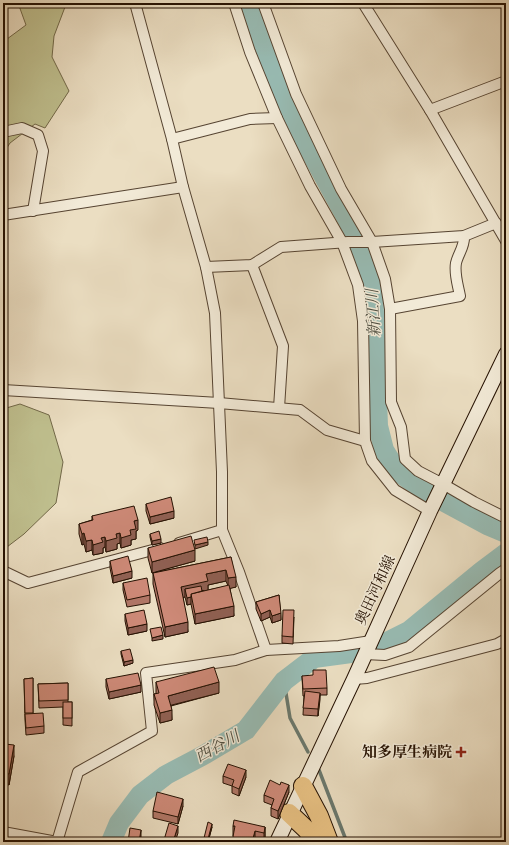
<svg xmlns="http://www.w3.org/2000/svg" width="509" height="845" viewBox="0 0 509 845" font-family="'IM FELL Great Primer','Noto Serif JP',serif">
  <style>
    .green { fill: #bfbf8e; stroke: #726848 }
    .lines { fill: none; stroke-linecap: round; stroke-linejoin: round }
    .stream { stroke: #6a786d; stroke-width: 3.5 }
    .river { stroke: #98bcb4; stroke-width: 20 }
    .street-casing { stroke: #564432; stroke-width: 12 }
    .secondary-casing { stroke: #251102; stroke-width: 16 }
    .highway-casing { stroke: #251102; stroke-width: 20 }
    .street { stroke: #f2ead7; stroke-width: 10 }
    .secondary { stroke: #f2ead7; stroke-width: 14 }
    .highway { stroke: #e6bf81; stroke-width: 18 }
    .wall { fill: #b07666; stroke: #251102; fill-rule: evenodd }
    .shaded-wall { fill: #906053; stroke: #251102 }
    .building { fill: #cd8977; stroke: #251102 }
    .poi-dot { fill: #8f2418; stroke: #f2ead7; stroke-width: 1.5 }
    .labels { text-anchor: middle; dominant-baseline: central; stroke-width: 3; stroke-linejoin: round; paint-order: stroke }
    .street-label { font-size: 15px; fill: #251102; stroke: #f2ead7 }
    .poi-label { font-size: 15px; font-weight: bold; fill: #251102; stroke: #f2ead7; text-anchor: end }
    .water-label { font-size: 16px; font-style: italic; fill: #4d4d40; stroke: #f2ead7 }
  </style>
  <rect width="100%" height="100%" fill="#ebdec2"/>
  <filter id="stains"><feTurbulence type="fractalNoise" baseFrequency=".005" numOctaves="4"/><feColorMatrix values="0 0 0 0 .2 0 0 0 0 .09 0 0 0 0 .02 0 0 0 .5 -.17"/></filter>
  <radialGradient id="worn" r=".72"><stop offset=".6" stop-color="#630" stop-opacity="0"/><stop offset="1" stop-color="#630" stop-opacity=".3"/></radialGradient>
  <g class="green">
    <path d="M18 3H62L65 7 54 36 52 57 69 91 45 128 35 124 10 143 3 154V42L26 25Z"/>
    <path d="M20 404 49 415 63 462 56 503 24 534 3 550V409Z"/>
  </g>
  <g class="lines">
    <g class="stream">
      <path d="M284 681 290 718 308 752"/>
      <path d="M319 770 346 840 349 842"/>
    </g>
    <g class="river">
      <path d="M250 3 267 55 291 116 353 230 362 252 373 285 378 426 384 450 397 471 426 492 487 525 506 533"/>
      <path d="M381 645 409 631 482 571 506 553"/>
      <path d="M111 842 119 823 140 795 166 775 202 756 246 730 284 681 314 658 351 653"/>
    </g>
    <defs>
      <g id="street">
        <path d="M135 3 172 139 183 187 206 267 215 313 222 472V530L239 572 266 650"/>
        <path d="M234 3 250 52 277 118 310 186 342 242 358 285 363 321 365 441"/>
        <path d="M263 3 296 94 341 189 372 242 385 279 390 309 391 402 401 427 405 459 418 471 443 484 474 502 506 518"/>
        <path d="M363 3 430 110 506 241"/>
        <path d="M430 110 506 81"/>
        <path d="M3 132 22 128 38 135 43 151 33 211"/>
        <path d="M172 139 250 119 277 118"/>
        <path d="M3 215 183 187"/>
        <path d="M252 265 283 346 279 408"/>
        <path d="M206 267 252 265 281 247 348 242H372L464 236 496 223"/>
        <path d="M390 309 460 296C458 285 454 274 456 263 458 254 465 246 464 236"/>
        <path d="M3 390 219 403 300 410 327 430 365 441 372 461 395 490 430 511"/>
        <path d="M179 543 222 530"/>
        <path d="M3 571 28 583 160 548"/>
        <path d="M365 654 385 655 409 647 500 573 506 569"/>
        <path d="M354 679 367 678 497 644 506 639"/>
        <path d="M3 832 57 842"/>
        <path d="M57 842 78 772 152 731 146 673 235 660 266 650 339 646 371 641"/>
      </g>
      <path id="secondary" d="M277 842 354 679 430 511 506 354"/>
      <g id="highway">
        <path d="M303 786 319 816 329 842"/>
        <path d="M289 813 308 831 312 842"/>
      </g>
    </defs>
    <use href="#street" class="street-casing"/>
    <use href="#secondary" class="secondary-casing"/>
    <use href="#highway" class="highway-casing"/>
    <use href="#street" class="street"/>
    <use href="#secondary" class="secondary"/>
    <use href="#highway" class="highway"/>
  </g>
  <g class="wall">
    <path d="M146 504 174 518 150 524 146 511Z"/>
    <path d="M92 516 138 530 136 531V539L131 540V545L121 548 120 543 117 544V549L106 552 105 547 103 548V553L93 555 92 550 86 552 84 544 82 545 79 534V524L92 520Z"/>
    <path d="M150 534 161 543 152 545 150 537Z"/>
    <path d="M148 548 195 561 152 573 148 558Z"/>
    <path d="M231 557 236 587 230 588 234 616 195 624 191 604 187 605 185 597H183L188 632 165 637 153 584V573ZM226 581 228 586 208 590V585Z"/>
    <path d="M110 561 132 578 113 583 110 568Z"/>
    <path d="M123 583 150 595V603L127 607 123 590Z"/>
    <path d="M279 595 281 620 272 623 270 617 261 621 256 609V602Z"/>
    <path d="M125 614 147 631 128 635 125 621Z"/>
    <path d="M294 617 293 644 282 643V636Z"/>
    <path d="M121 651 133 663 124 666 121 654Z"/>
    <path d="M302 676 327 688V695H320L318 716 303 715 304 696H303Z"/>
    <path d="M33 678V714L44 726V733L26 735 25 720 24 679Z"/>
    <path d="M106 679 141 692 109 699 106 687Z"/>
    <path d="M156 682 219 693 171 706 172 720 160 723 154 705V694H156Z"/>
    <path d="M68 683V702H72V726L63 725V707L39 708 38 684Z"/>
    <path d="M3 740 14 756 9 785 3 784Z"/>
    <path d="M223 776 246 777 239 796 232 793V786L223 783Z"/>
    <path d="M289 792 278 819 271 816V808L272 805 264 802V795Z"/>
    <path d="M183 806 178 824 153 818V811Z"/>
    <path d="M233 826 265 827V838L264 842H259L233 836Z"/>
    <path d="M212 827 208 842 204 841V838Z"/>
  </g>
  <g class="shaded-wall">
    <path d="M174 511V518L150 524V517Z"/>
    <path d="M138 520V530L136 531V539L131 540V545L121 548V538L130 530 134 521Z"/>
    <path d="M84 533V544L82 545V534Z"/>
    <path d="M120 533V543L117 544V549L106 552V541L116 534Z"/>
    <path d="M105 537V547L103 548V553L93 555V545L101 538Z"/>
    <path d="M161 539V543L152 545V541Z"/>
    <path d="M92 540V550L86 552V541Z"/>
    <path d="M208 542V545L195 549V545Z"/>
    <path d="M195 550V561L152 573V562Z"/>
    <path d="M226 570V581L208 585V591L185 589V597L181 598V587L206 574Z"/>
    <path d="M132 571V578L113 583V576Z"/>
    <path d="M236 577V587L228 589V578Z"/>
    <path d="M191 597V604L187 605V598Z"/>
    <path d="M234 606V616L195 624V614Z"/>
    <path d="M270 610V617L261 621V614Z"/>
    <path d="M281 613V620L272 623V616Z"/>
    <path d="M188 622V632L165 637V627Z"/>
    <path d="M147 624V631L128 635V628Z"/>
    <path d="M163 635V639L152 641V638Z"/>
    <path d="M133 660V663L124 666V662Z"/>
    <path d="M219 682V693L168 706V696Z"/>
    <path d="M141 685V692L109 699V692Z"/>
    <path d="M320 693V700L318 716V709Z"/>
    <path d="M172 710V720L160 723V713Z"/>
    <path d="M14 745V756L9 785V774Z"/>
    <path d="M246 770V777L239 796V789Z"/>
    <path d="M289 785V792L278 819V811Z"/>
    <path d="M183 799V806L178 824V817Z"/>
    <path d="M212 824V827L208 842V839Z"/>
    <path d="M178 826V833L175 842H173Z"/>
    <path d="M265 827V838L264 842V833Z"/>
    <path d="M141 830V837L140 842H139Z"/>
    <path d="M255 831V842H252Z"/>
  </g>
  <g class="building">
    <path d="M171 497 174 511 150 517 146 504Z"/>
    <path d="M134 506 138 520 134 521 136 529 130 530 131 535 121 538 120 533 116 534 117 538 106 541 105 537 101 538 103 542 93 545 92 540 86 541 84 533 82 534 79 524 93 520 92 516Z"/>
    <path d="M159 531 161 539 152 541 150 534Z"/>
    <path d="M191 536 195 550 152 562 148 548Z"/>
    <path d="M207 537 208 542 195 545 194 540Z"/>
    <path d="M128 556 132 571 113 576 110 561Z"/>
    <path d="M231 557 236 577 228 578 226 570 206 574 208 581 181 587 188 622 165 627 153 573Z"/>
    <path d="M147 578 150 595 127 600 123 583Z"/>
    <path d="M229 585 234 606 195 614 191 594Z"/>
    <path d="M201 586 202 591 191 594V597L187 598 185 589Z"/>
    <path d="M279 595 281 613 272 616 270 610 261 614 256 602Z"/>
    <path d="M144 610 147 624 128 628 125 614Z"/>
    <path d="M283 610H294L293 637 282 636Z"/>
    <path d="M161 627 163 635 152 638 150 629Z"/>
    <path d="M130 649 133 660 124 662 121 651Z"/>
    <path d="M214 667 219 682 168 696 172 710 160 713 154 694 159 693 156 682Z"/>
    <path d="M313 670H326L327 688 303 689 302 676 313 675Z"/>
    <path d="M138 673 141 685 109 692 106 679Z"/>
    <path d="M33 678V713H25L24 679Z"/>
    <path d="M68 683V700L39 701 38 684Z"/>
    <path d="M305 691 320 693 318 709 303 708Z"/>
    <rect x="63" y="702" width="9" height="16"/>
    <path d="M43 713 44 726 26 728 25 714Z"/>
    <path d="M3 740 6 741 5 744 14 745 9 774 3 773Z"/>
    <path d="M228 764 246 770 239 789 232 786 234 780 223 776Z"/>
    <path d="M270 780 280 785 281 782 289 785 278 811 271 808 274 799 264 795Z"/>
    <path d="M157 792 183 799 178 817 153 811Z"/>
    <path d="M234 820 265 827 264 833 255 831 252 842H232L235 826H233Z"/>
    <path d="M208 822 212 824 208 839 204 838Z"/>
    <path d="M169 823 178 826 173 842 164 840Z"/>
    <path d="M130 828 141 830 139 842H128Z"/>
    <path d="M306 839V842H296V840Z"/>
  </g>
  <path class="poi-dot" d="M459 746h4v4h4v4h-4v4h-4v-4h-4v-4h4z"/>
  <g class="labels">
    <g class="street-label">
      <text transform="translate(375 590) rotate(-65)">奥田河和線</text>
    </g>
    <g class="poi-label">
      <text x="452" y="752">知多厚生病院</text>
    </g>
    <g class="water-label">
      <text transform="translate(373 313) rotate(-93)">新江川</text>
      <text transform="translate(217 746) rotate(-29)">西谷川</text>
    </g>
  </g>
  <rect width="509" height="845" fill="none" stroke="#ebdec2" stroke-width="16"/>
  <rect x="4" y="4" width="501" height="837" fill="none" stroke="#251102" stroke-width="2"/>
  <rect x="8" y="8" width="493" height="829" fill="none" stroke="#251102"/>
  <rect width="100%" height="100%" filter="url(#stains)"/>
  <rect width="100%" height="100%" fill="url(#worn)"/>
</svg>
